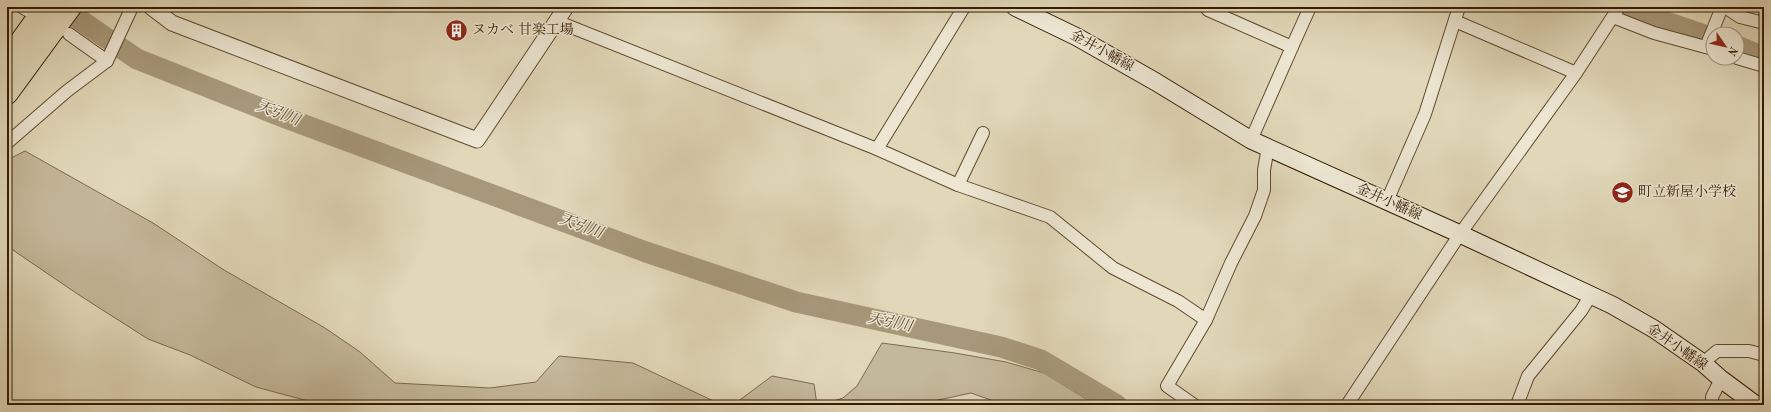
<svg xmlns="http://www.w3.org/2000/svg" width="1771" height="412" viewBox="0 0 1771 412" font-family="'Old Standard TT','Noto Serif JP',serif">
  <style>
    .green { fill: #c4b89a; stroke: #7c6a4d }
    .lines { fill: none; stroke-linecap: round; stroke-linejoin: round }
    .river { stroke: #a7987a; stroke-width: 21 }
    .minor-casing { stroke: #604a2e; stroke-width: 14 }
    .tertiary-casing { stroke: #604a2e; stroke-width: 17 }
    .secondary-casing { stroke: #351b00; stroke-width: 19 }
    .motorway-casing { stroke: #351b00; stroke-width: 24 }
    .minor { stroke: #ece6d2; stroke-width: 12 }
    .tertiary { stroke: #ece6d2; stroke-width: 15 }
    .secondary { stroke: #ece6d2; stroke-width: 17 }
    .motorway { stroke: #e1d8b9; stroke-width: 22 }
    .labels { text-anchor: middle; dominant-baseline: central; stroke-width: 3; stroke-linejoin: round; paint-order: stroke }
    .poi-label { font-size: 14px; fill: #351b00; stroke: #ece6d2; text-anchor: start }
    .street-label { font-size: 14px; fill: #351b00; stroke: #ece6d2 }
    .water-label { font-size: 15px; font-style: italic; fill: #5d472b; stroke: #ece6d2 }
  </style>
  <rect width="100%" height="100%" fill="#e1d8b9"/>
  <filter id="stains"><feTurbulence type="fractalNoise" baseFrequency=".005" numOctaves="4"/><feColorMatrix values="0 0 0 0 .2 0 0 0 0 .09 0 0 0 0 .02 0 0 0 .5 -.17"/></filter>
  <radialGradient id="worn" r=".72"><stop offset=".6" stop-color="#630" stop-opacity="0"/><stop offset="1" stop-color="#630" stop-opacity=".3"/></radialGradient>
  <g class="green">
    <path d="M25 151 153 223 224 270 325 328 360 352 395 383 490 388 536 382 559 356 633 363 722 405H314L308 401 256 387 190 355 148 339 79 295 7 246V160Z"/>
    <path d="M882 343 955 353 1006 362 1044 373 1096 405H1005L971 393 915 405H821L843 398 857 386Z"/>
    <path d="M772 376 814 384 817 405H733Z"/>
  </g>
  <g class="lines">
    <g class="river">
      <path d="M61 7 137 59 283 117 646 252 796 302 1001 347 1041 360 1117 405"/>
      <path d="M1629 7 1640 13 1713 38"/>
      <path d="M1737 46 1764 57"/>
    </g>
    <defs>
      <g id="minor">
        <path d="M22 7 27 10"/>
        <path d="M1206 7 1208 10 1292 47 1251 140"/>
        <path d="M1725 7 1740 17 1764 23"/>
        <path d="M1613 17 1654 33 1713 49"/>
        <path d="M556 21 877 149 958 185 1050 217 1113 268 1178 301 1206 320"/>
        <path d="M1455 21 1576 73"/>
        <path d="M69 34 107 61"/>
        <path d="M1292 47 1310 7"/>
        <path d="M1706 47 1722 7"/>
        <path d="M1737 58 1764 66"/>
        <path d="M7 143 67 91 107 61 132 7"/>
        <path d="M877 149 964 7"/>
        <path d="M958 185 983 133"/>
        <path d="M1387 201 1425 114 1459 7"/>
        <path d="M1703 363 1717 351H1749L1764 355"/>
        <path d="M1194 405 1167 386 1206 320 1231 263 1255 216 1264 190V170L1268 147"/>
        <path d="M1347 405 1460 234 1576 73 1619 7"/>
        <path d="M1517 405 1528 376 1581 311 1591 295"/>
        <path d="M1712 405V397L1721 379"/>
      </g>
      <path id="tertiary" d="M151 7 172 23 477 140 566 7"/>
      <path id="secondary" d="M1015 7 1077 37 1156 82 1251 140 1460 234 1612 305 1654 329 1703 363 1721 379 1756 405"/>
      <g id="motorway">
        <path d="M7 61 46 7"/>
        <path d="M7 93 70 7"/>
      </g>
    </defs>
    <use href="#minor" class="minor-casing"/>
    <use href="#tertiary" class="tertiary-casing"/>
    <use href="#secondary" class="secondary-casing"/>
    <use href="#motorway" class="motorway-casing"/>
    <use href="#minor" class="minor"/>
    <use href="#tertiary" class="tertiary"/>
    <use href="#secondary" class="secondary"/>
    <use href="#motorway" class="motorway"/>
  </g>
  <defs>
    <symbol id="building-disc" viewBox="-11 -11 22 22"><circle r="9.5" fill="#8f2418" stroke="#ece6d2"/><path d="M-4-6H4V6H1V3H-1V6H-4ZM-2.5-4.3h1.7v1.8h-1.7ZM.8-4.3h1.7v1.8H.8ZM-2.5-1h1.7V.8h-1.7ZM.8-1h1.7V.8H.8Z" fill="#fff"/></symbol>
    <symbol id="school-disc" viewBox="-11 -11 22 22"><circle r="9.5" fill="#8f2418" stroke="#ece6d2"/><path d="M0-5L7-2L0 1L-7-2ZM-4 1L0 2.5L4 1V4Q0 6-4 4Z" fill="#fff"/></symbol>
  </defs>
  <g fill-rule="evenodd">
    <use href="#building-disc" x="444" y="18" width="25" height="25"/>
    <use href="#school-disc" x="1610" y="180" width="25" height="25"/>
  </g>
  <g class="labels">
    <g class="poi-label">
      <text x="472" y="30">ヌカベ 甘楽工場</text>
      <text x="1638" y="192">町立新屋小学校</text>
    </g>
    <g class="street-label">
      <text transform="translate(1102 51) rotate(29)">金井小幡線</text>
      <text transform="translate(1389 202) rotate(24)">金井小幡線</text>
      <text transform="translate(1677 347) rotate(35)">金井小幡線</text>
    </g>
    <g class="water-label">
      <text transform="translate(278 114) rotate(21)">天引川</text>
      <text transform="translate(581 227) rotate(20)">天引川</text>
      <text transform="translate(890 323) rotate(12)">天引川</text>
    </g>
  </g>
  <rect width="1771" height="412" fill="none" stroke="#e1d8b9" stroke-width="24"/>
  <rect x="8" y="8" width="1755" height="396" fill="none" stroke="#351b00" stroke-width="2"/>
  <rect x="12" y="12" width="1747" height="388" fill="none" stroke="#351b00"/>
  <g transform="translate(1725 46) rotate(124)"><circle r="19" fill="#ece6d2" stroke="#a3957e"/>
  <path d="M0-3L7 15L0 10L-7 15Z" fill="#8f2418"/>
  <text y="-6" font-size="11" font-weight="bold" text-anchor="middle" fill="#351b00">N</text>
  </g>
  <rect width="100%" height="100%" filter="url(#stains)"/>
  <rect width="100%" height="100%" fill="url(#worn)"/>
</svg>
